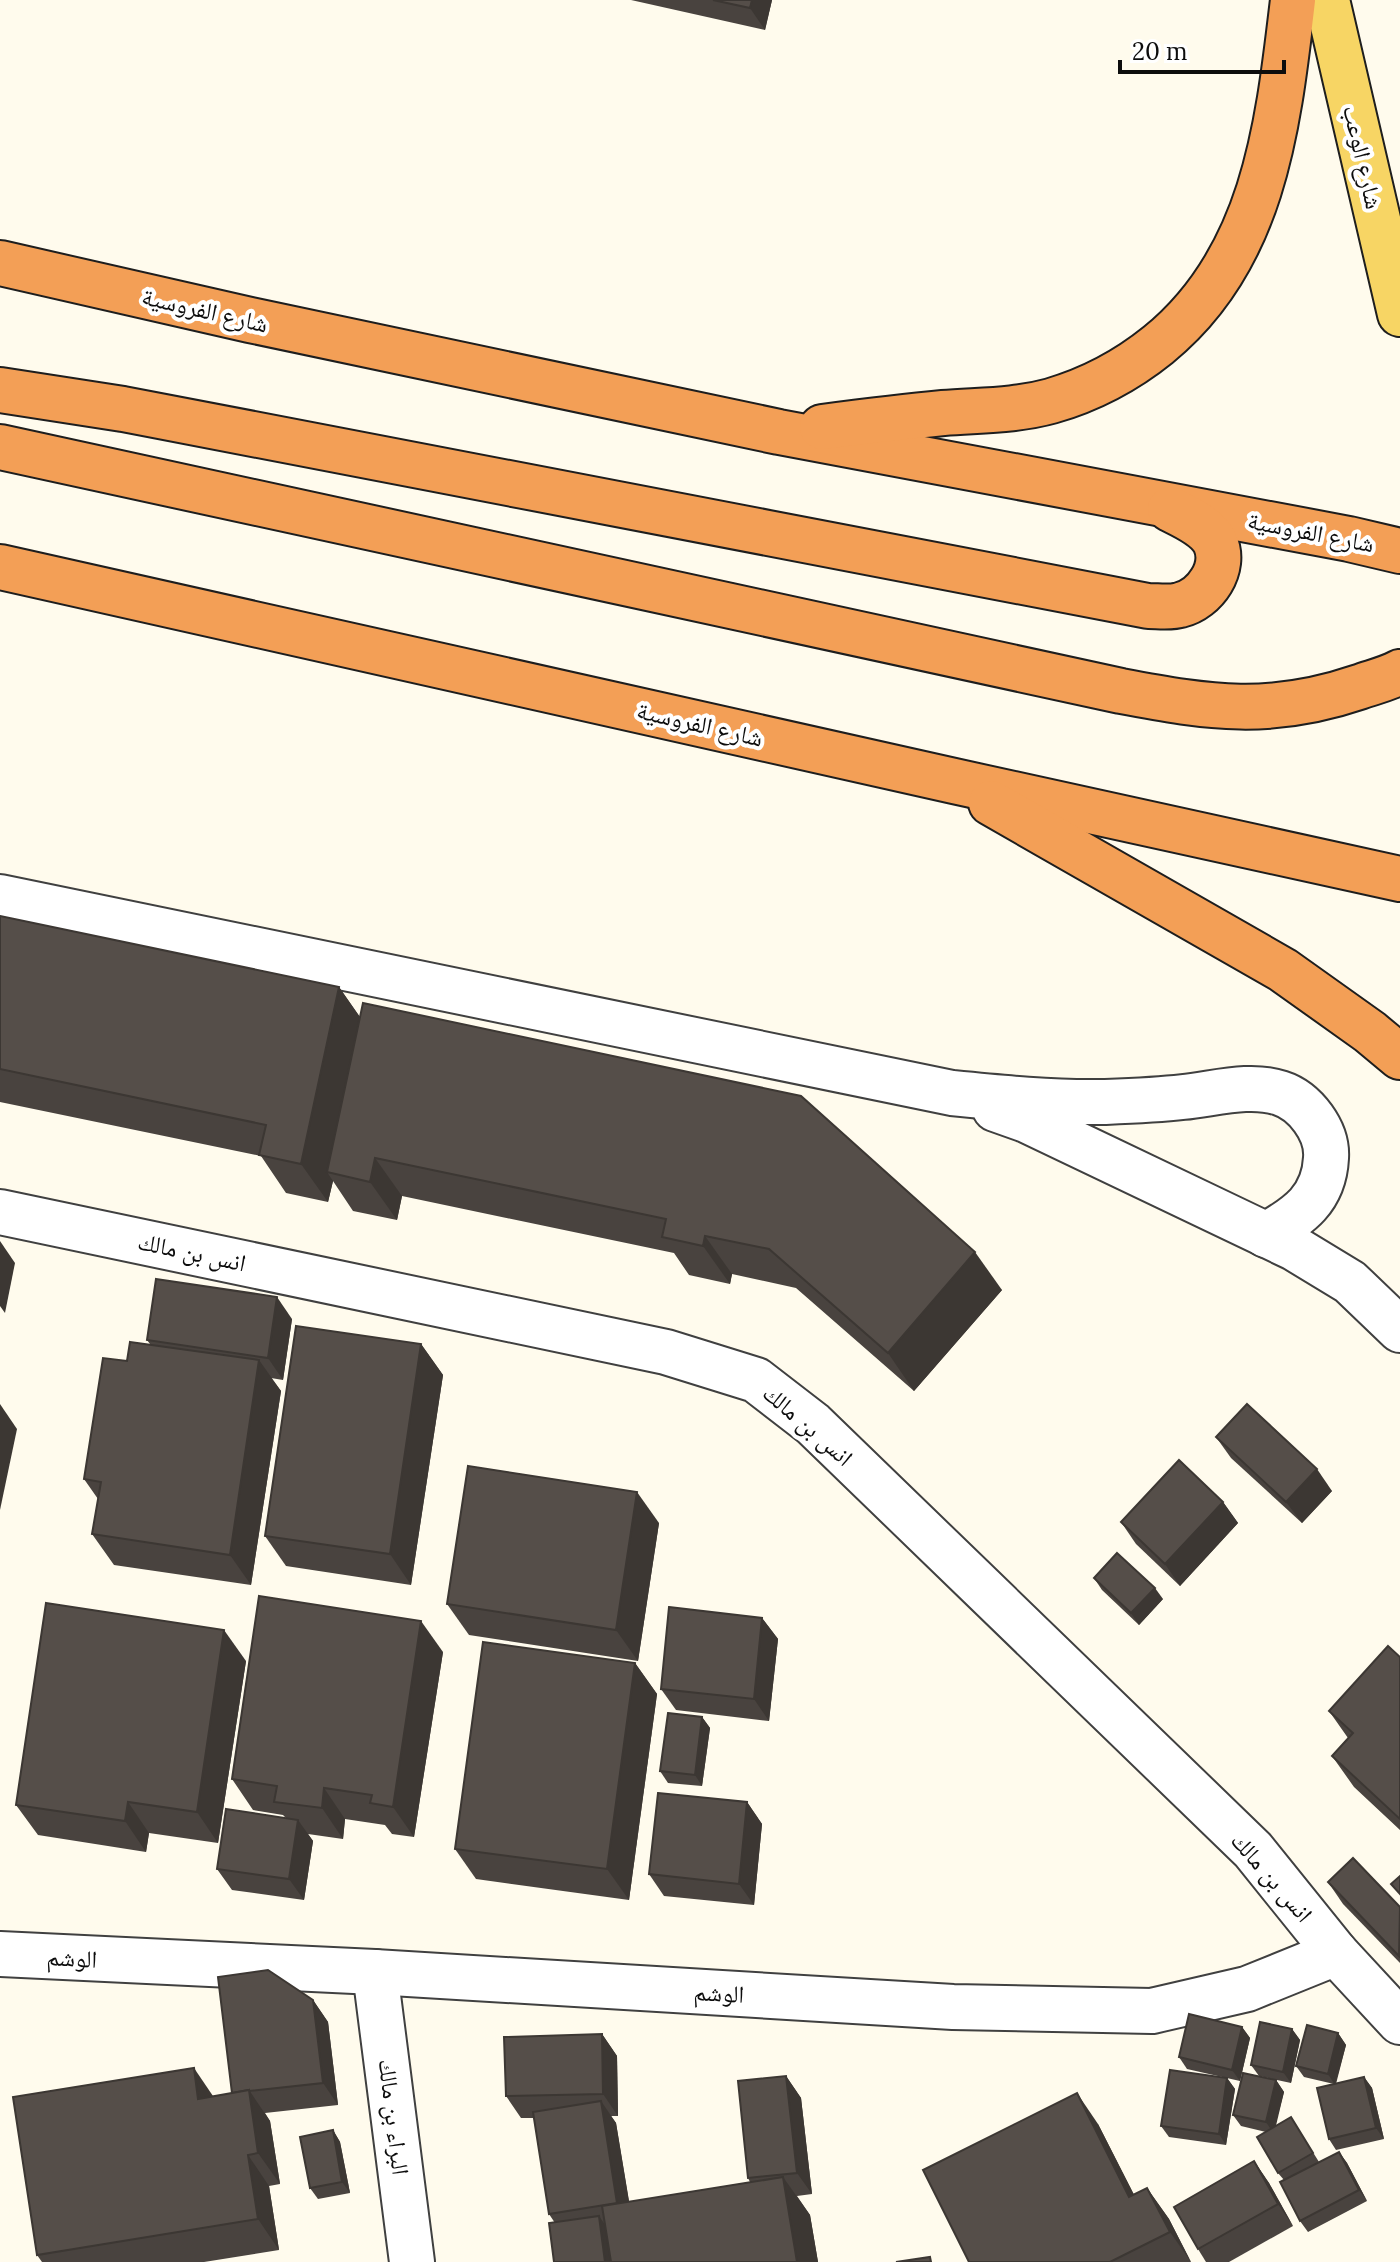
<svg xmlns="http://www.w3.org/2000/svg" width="1400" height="2262" viewBox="0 0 1400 2262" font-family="Lora,'Noto Naskh Arabic',serif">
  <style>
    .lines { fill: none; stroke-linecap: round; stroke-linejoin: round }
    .street-casing { stroke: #404040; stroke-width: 48 }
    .primary-casing { stroke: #1e1e1e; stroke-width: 48 }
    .highway-casing { stroke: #1e1e1e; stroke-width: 48 }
    .street { stroke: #fff; stroke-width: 44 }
    .primary { stroke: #f7d564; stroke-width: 44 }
    .highway { stroke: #f39f56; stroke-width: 44 }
    .wall { fill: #49433f }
    .shaded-wall { fill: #3c3733 }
    .building { fill: #554e49; stroke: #3c3733; stroke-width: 2 }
    .labels { text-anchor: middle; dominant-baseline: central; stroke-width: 8; stroke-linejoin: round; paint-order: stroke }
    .street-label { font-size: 24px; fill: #0d0d0d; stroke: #fff }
  </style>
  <rect width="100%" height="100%" fill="#fffbed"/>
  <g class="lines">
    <defs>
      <g id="street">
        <path d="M0 897 952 1093C1002 1098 1053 1103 1104 1102 1130 1101 1157 1100 1183 1097 1214 1094 1250 1083 1280 1093 1305 1101 1328 1131 1326 1158 1324 1199 1299 1216 1266 1235"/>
        <path d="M995 1109 1026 1120 1294 1248 1350 1282 1400 1330"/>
        <path d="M0 1212 666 1352 756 1380 813 1424 1253 1850 1336 1953"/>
        <path d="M0 1954 375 1972 953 2007 1152 2011 1247 1989 1336 1953 1400 2022"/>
        <path d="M375 1972 412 2262"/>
      </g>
      <path id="primary" d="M1327 0 1400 314"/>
      <g id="highway">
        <path d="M0 263 250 320 779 432 1349 539 1400 551"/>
        <path d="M0 390 123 409 1148 606C1158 606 1170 608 1180 605 1205 599 1227 568 1215 542 1207 526 1186 517 1170 509"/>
        <path d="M822 427C862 422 903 417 943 413 979 410 1015 411 1051 401 1089 390 1127 370 1158 345 1264 259 1278 127 1293 0"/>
        <path d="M0 447 1121 691C1210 708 1271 717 1359 687 1373 682 1387 679 1400 672"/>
        <path d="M0 567 954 781 1400 879"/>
        <path d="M991 803 1283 970 1370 1032 1400 1057"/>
      </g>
    </defs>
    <use href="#street" class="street-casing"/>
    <use href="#primary" class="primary-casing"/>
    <use href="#highway" class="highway-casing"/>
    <use href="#street" class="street"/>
    <use href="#primary" class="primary"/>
    <use href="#highway" class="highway"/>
  </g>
  <g class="wall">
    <path d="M631 0H772L765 30Z"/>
    <path d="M0 916 339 987 360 1017 1002 1290 914 1391 796 1288 732 1274 730 1284 689 1275 674 1253 402 1196 397 1220 353 1211 333 1181 328 1202 286 1193 261 1156 0 1102Z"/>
    <path d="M292 1319 283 1380 271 1378 281 1391 251 1585 114 1565 92 1534 98 1499 84 1479 150 1344 147 1340Z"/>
    <path d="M421 1344 443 1375 411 1585 286 1566 265 1536Z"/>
    <path d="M1216 1437 1332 1491 1302 1523 1231 1458Z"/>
    <path d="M1223 1502 1238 1523 1180 1586 1136 1544 1121 1522Z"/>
    <path d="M659 1523 638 1661 469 1635 447 1604Z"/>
    <path d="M1094 1578 1163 1599 1139 1625 1102 1590Z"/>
    <path d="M762 1618 778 1639 769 1721 676 1710 661 1689Z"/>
    <path d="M443 1652 414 1837 392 1834 385 1825 345 1819 343 1839 308 1834 313 1841 304 1900 232 1890 217 1869 286 1818 283 1815 253 1810 232 1779Z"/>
    <path d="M1400 1657V1830L1354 1787 1332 1756 1348 1738 1329 1711Z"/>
    <path d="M246 1661 218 1843 149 1833 146 1852 38 1835 16 1805Z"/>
    <path d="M635 1663 657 1694 629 1900 476 1879 455 1849Z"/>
    <path d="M702 1717 710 1728 702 1786 668 1783 660 1771Z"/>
    <path d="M747 1802 762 1824 754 1905 664 1896 649 1874Z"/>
    <path d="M1328 1882 1400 1907V1963L1343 1904Z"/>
    <path d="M313 2000 328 2022 338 2105 265 2113 270 2121 280 2184 269 2186 279 2250 204 2262H42L37 2255 213 2096 232 2093Z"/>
    <path d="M1242 2027 1250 2038 1240 2081 1187 2069 1179 2057Z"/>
    <path d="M1292 2029 1300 2040 1291 2083 1259 2076 1251 2065Z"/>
    <path d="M1338 2033 1346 2045 1336 2084 1364 2077 1372 2088 1384 2139 1336 2150 1329 2139 1334 2084 1304 2077 1296 2066Z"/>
    <path d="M602 2034 617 2056 618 2116H611L616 2123 629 2202 750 2182 748 2178 786 2076 801 2098 812 2194 797 2196 810 2215 818 2262H554L555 2223 549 2214 534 2118H521L506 2096Z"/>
    <path d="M1227 2078 1235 2089 1226 2145 1169 2137 1161 2126Z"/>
    <path d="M1276 2080 1284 2092 1275 2126 1291 2117 1319 2162 1339 2152 1347 2163 1367 2201 1308 2232 1300 2221 1284 2180 1278 2173 1266 2132 1241 2126 1233 2115Z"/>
    <path d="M1098 2124 1134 2195 1147 2188 1169 2219 1191 2262H969Z"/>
    <path d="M333 2130 340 2142 350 2193 318 2199 310 2188Z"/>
    <path d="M1254 2161 1269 2183 1293 2226 1229 2262H1206L1198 2249Z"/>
  </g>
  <g class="shaded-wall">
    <path d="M752 0H772L765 30 750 8Z"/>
    <path d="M339 987 366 1026 327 1172 333 1181 328 1202 301 1164Z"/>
    <path d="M375 1158 402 1196 397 1220 370 1182Z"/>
    <path d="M705 1236 732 1274 730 1284 703 1246Z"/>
    <path d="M0 1241 15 1263 5 1313 0 1306Z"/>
    <path d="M975 1252 1002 1290 914 1391 888 1353Z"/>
    <path d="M277 1297 292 1319 283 1380 268 1358Z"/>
    <path d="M421 1344 443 1375 411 1585 390 1554Z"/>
    <path d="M259 1360 281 1391 251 1585 230 1555Z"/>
    <path d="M0 1404 17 1429 0 1510Z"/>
    <path d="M1317 1469 1332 1491 1302 1523 1286 1502Z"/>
    <path d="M637 1492 659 1523 638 1661 616 1630Z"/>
    <path d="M1223 1502 1238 1523 1180 1586 1165 1564Z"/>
    <path d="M1155 1588 1163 1599 1139 1625 1131 1613Z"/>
    <path d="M762 1618 778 1639 769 1721 754 1699Z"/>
    <path d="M421 1621 443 1652 414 1837 393 1807Z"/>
    <path d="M224 1630 246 1661 218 1843 197 1812Z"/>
    <path d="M635 1663 657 1694 629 1900 607 1869Z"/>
    <path d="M702 1717 710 1728 702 1786 695 1775Z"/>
    <path d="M324 1788 345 1819 343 1839 322 1808Z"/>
    <path d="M128 1802 149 1833 146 1852 125 1821Z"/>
    <path d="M747 1802 762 1824 754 1905 739 1884Z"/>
    <path d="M298 1820 313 1841 304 1900 289 1879Z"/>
    <path d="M313 2000 328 2022 338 2105 323 2083Z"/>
    <path d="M1242 2027 1250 2038 1240 2081 1232 2070Z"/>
    <path d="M1292 2029 1300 2040 1291 2083 1283 2072Z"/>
    <path d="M1338 2033 1346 2045 1335 2085 1328 2074Z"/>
    <path d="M602 2034 617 2056 618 2116 603 2094Z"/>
    <path d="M194 2068 215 2099H198Z"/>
    <path d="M786 2076 801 2098 812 2194 797 2173Z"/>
    <path d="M1364 2077 1372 2088 1384 2139 1376 2128Z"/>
    <path d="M1227 2078 1235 2089 1226 2145 1219 2134Z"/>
    <path d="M1276 2080 1284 2092 1274 2134 1266 2122Z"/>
    <path d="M249 2090 270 2121 280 2184 258 2153Z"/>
    <path d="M1077 2093 1098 2124 1151 2228 1129 2197Z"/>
    <path d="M601 2101 616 2123 633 2225 617 2203Z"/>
    <path d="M333 2130 340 2142 350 2193 342 2182Z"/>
    <path d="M1339 2152 1347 2163 1367 2201 1359 2190Z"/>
    <path d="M248 2155 269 2186 279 2250 258 2219Z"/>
    <path d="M1254 2161 1269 2183 1293 2226 1278 2204Z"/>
    <path d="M783 2177 810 2215 818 2262H797Z"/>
    <path d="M1147 2188 1169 2219 1191 2262 1170 2232Z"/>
    <path d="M599 2216 614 2238 617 2262H605Z"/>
  </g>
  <g class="building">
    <path d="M713 0H752L750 8Z"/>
    <path d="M0 916 339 987 301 1164 259 1155 266 1125 0 1069Z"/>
    <path d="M363 1003 801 1096 975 1252 888 1353 769 1249 705 1236 703 1246 662 1237 666 1219 375 1158 370 1182 327 1172Z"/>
    <path d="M156 1279 277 1297 268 1358 147 1340Z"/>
    <path d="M296 1326 421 1344 390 1554 265 1536Z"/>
    <path d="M130 1342 259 1360 230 1555 92 1534 101 1482 84 1479 103 1358 127 1361Z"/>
    <path d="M1247 1404 1317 1469 1286 1502 1216 1437Z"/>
    <path d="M1179 1460 1223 1502 1165 1564 1121 1522Z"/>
    <path d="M468 1466 637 1492 616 1630 447 1604Z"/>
    <path d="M1117 1553 1155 1588 1131 1613 1094 1578Z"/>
    <path d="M259 1596 421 1621 393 1807 370 1803 372 1795 324 1788 322 1808 274 1802 277 1786 232 1779Z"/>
    <path d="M46 1603 224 1630 197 1812 128 1802 125 1821 16 1805Z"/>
    <path d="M669 1607 762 1618 754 1699 661 1689Z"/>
    <path d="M483 1642 635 1663 607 1869 455 1849Z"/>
    <path d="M1388 1646 1400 1657V1819L1332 1756 1353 1733 1329 1711Z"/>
    <path d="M668 1713 702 1717 695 1775 660 1771Z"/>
    <path d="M658 1793 747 1802 739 1884 649 1874Z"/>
    <path d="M226 1809 298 1820 289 1879 217 1869Z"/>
    <path d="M1353 1858 1400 1907 1399 1956 1328 1882Z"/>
    <path d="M1400 1876V1894L1391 1884Z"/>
    <path d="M268 1970 313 2000 323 2083 249 2091V2090L232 2093 218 1977Z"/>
    <path d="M1189 2014 1242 2027 1232 2070 1179 2057Z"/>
    <path d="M1260 2022 1292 2029 1283 2072 1251 2065Z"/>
    <path d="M1307 2025 1338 2033 1328 2074 1296 2066Z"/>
    <path d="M602 2034 603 2094 506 2096 504 2037Z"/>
    <path d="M194 2068 198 2099 249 2090 258 2153 248 2155 258 2219 37 2255 13 2097Z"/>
    <path d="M1170 2070 1227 2078 1219 2134 1161 2126Z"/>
    <path d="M1243 2073 1276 2080 1266 2122 1233 2115Z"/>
    <path d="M786 2076 797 2173 748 2178 738 2081Z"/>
    <path d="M1364 2077 1376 2128 1329 2139 1317 2088Z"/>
    <path d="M1077 2093 1129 2197 1147 2188 1170 2232 1110 2262H969L923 2170Z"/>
    <path d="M601 2101 617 2203 549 2214 533 2112Z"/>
    <path d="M1291 2117 1313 2153 1278 2173 1257 2137Z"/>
    <path d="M333 2130 342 2182 310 2188 300 2137Z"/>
    <path d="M1339 2152 1359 2190 1300 2221 1280 2182Z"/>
    <path d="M1254 2161 1278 2204 1198 2249 1174 2207Z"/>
    <path d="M783 2177 797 2262H611L602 2206Z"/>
    <path d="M599 2216 605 2262H554L549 2223Z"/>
    <path d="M930 2257 931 2262H896Z"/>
  </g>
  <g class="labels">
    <g class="street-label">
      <text transform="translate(1363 157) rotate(77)">شارع الوعب</text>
      <text transform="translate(205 310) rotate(13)">شارع الفروسية</text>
      <text transform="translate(1311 532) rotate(11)">شارع الفروسية</text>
      <text transform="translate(700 724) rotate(13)">شارع الفروسية</text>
      <text transform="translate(192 1252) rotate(12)">انس بن مالك</text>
      <text transform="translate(808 1425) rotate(41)">انس بن مالك</text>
      <text transform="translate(1272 1877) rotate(49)">انس بن مالك</text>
      <text transform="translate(72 1958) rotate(3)">الوشم</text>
      <text transform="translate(719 1993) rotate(3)">الوشم</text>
      <text transform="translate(394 2117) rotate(83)">البراء بن مالك</text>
    </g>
  </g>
  <path d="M1120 60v12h164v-12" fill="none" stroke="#0d0d0d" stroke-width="4"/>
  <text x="1132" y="60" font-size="24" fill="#0d0d0d" stroke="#ffffff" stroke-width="6" paint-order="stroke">20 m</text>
</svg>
